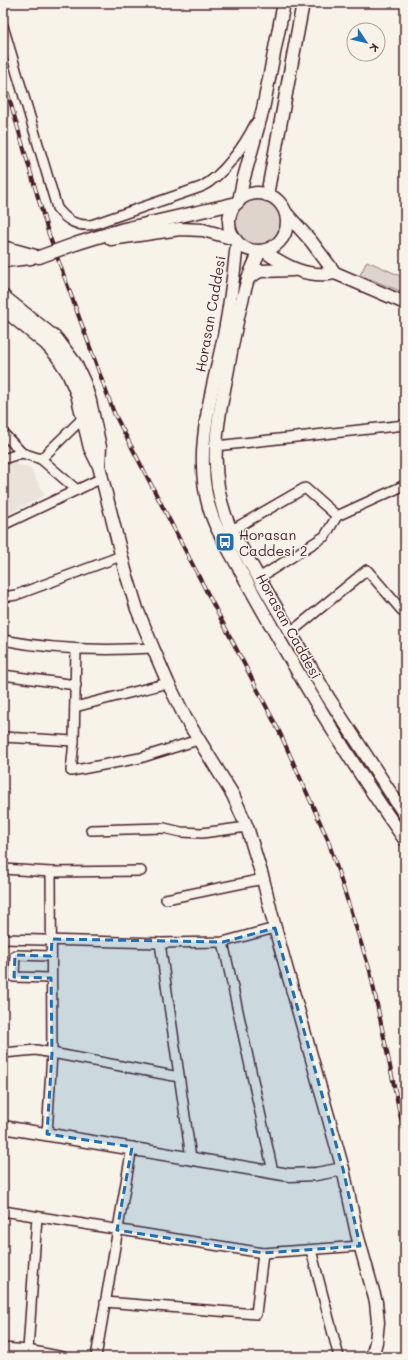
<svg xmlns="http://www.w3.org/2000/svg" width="408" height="1360" viewBox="0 0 408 1360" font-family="Mali,sans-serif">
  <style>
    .built { fill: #eae3da }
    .green { fill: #ded4cc; stroke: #947a7c }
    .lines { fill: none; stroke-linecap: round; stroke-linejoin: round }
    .street-casing { stroke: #4a1f2b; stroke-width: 12 }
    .secondary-casing { stroke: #4a1f2b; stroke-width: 15 }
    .street { stroke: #f7f3e8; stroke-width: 9 }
    .secondary { stroke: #f7f3e8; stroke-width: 12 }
    .rail-casing { stroke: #4a1f2b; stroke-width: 4 }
    .rail { stroke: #f7f3e8; stroke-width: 2.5; stroke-dasharray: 8; stroke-linecap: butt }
    .secondary-bridge-casing { stroke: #4a1f2b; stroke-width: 15; stroke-linecap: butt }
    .secondary-bridge { stroke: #f7f3e8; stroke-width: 12 }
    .marked { fill: #1f6fb2; fill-opacity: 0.2; stroke: #1f6fb2; stroke-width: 3; stroke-dasharray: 8 5; stroke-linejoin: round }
    .labels { text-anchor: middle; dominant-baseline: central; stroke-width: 3; stroke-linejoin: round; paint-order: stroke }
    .street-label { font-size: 14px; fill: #4a1f2b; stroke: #f7f3e8 }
    .poi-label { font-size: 14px; fill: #4a1f2b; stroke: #f7f3e8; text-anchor: start }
  </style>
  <rect width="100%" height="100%" fill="#f7f3e8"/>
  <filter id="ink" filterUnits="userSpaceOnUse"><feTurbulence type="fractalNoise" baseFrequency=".025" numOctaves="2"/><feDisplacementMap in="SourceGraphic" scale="8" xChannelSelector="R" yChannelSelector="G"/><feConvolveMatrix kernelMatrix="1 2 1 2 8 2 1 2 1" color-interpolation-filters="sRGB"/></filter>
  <g filter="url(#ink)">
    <path class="built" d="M7 462 30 468 45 495 3 517V464Z"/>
    <g class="green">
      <circle cx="258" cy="222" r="23"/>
      <path d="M367 261 405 278V293L360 275Z"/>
    </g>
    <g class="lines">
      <defs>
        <g id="street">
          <path d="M3 26 57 208C66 220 79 228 94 224L201 187C223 176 244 146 255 124"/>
          <path d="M3 433 22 453 41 459 77 490"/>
          <path d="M216 446 405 425"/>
          <path d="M3 459 22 453"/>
          <path d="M41 459 83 418"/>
          <path d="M3 525 102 478"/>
          <path d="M232 530 305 488 337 516"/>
          <path d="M259 578 325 536 337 516 405 485"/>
          <path d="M3 597 16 595 121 556"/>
          <path d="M290 633 367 570 405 614"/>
          <path d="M3 640C53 650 102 651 153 648"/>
          <path d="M76 650 74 741 71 771 140 758 198 740"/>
          <path d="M3 675 76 685"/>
          <path d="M75 707 168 683"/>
          <path d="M3 737 74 741"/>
          <path d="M91 830 164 828 181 832 202 833 247 827"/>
          <path d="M3 869 51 872 141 871"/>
          <path d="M51 872 52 1053 179 1077"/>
          <path d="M166 899 263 879"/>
          <path d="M3 939 160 943 223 942 275 928"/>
          <path d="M223 942 273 1172"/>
          <path d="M160 943 191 1158"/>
          <path d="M51 978 14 977 15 955 51 956"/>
          <path d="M3 1053 36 1050 52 1053 47 1134"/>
          <path d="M3 1211 263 1253 360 1246"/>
          <path d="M311 1250 339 1357"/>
          <path d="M105 1302 256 1314 263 1253"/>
          <path d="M3 1348 28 1350 63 1357"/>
          <path d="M28 1350 37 1217"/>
          <path d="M96 1357 132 1147"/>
        </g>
        <g id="secondary">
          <circle cx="258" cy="222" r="29"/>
          <path d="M267 195 303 3"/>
          <path d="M239 201 243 181 263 109 284 3"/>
          <path d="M286 213 311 241 335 273 405 303"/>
          <path d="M111 239 180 229 203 230 235 239"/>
          <path d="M237 242C234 273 230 305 224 336 211 399 187 469 218 530 276 636 335 741 405 840"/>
          <path d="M78 243 124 229 237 203"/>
          <path d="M3 247 39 257"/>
          <path d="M260 251C256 260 251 270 248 279 239 308 233 339 228 369 217 426 206 472 230 528L328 697 405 815"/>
          <path d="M264 251C286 267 307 278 335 273"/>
          <path d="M3 261 31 258"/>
          <path d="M248 278 260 271 293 270"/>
          <path d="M3 296 57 339 75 363 84 382 90 401 100 447 99 465"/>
          <path d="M3 309 45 343 57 356 68 373 77 394 90 448 99 466 125 570 137 609 153 648 168 683 186 719 233 795 247 827 263 879 275 928 343 1169 357 1234 376 1302 378 1322 376 1342 372 1357"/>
          <path d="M3 1127 289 1175 316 1174 343 1169"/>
        </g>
      </defs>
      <use href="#street" class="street-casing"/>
      <use href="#secondary" class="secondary-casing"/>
      <use href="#street" class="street"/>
      <use href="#secondary" class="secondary"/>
      <defs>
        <path id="rail" d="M3 77 48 232 114 413 280 733 328 840 370 971 404 1133 405 1153"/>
      </defs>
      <use href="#rail" class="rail-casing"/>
      <use href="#rail" class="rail"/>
      <defs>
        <path id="secondary-bridge" d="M39 257 78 243"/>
      </defs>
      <use href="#secondary-bridge" class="secondary-bridge-casing"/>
      <use href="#secondary-bridge" class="secondary-bridge"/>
    </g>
  </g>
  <path class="marked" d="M275 928 343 1169 360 1246 263 1253 117 1230 132 1147 47 1134 52 1053 51 978 14 977 15 955 51 956 52 939 223 942Z"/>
  <defs>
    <symbol id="bus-square" viewBox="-11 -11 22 22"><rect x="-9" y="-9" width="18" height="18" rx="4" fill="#1f6fb2" stroke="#f7f3e8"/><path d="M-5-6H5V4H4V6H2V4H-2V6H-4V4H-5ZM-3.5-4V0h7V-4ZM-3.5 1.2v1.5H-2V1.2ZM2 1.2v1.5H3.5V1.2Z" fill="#fff"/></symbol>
  </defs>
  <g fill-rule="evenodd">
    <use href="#bus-square" x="214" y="531" width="22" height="22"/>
  </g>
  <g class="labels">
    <g class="street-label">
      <text transform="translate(210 314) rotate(-80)">Horasan Caddesi</text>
      <text transform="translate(289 626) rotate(61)">Horasan Caddesi</text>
    </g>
    <g class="poi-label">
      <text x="239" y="534">Horasan<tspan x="239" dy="16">Caddesi 2</tspan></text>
    </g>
  </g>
  <rect width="408" height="1360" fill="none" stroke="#f7f3e8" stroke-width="16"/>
  <rect x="8" y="8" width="392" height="1344" fill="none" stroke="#4a1f2b" stroke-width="1.5" filter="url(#ink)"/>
  <g transform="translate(366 42) rotate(125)"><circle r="19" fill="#f7f3e8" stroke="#b29e9c"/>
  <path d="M0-3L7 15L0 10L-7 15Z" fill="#1f6fb2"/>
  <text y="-6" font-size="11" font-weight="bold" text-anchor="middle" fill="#4a1f2b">K</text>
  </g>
</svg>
